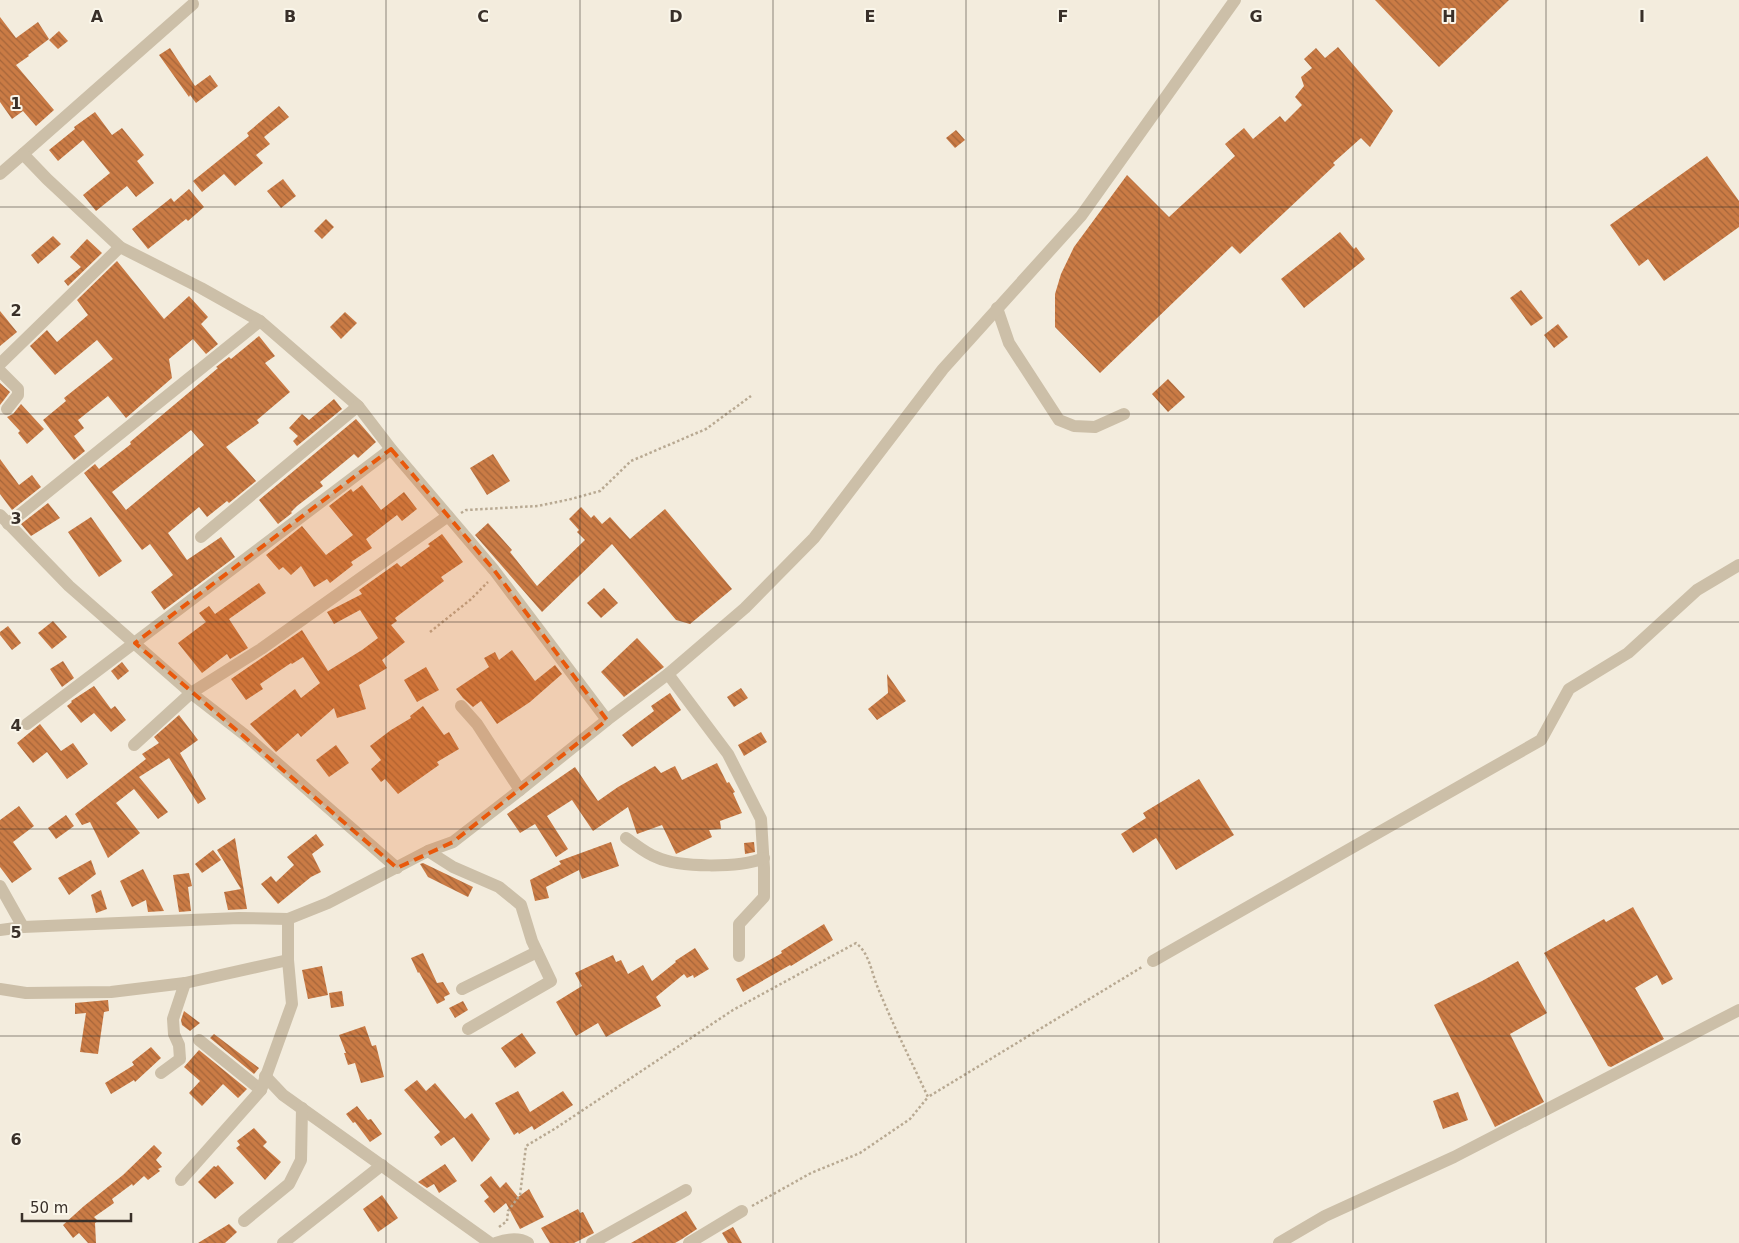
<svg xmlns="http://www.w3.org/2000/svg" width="1739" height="1243" viewBox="0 0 1739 1243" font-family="'DejaVu Sans',sans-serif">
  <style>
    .building { fill: url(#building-back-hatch); fill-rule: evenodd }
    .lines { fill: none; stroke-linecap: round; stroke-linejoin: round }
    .path { stroke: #b8a992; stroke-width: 2.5; stroke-dasharray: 2.5 2.5; stroke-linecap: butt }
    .minor { stroke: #ccbfa8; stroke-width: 12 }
    .marked { fill: #e8590c; fill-opacity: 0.2; stroke: #e8590c; stroke-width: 4; stroke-dasharray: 10 6; stroke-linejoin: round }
    .grid { fill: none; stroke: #393029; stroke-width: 1; stroke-opacity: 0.55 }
    .grid-label { font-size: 16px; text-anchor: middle; font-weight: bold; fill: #393029; stroke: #faf6ea; stroke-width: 4; stroke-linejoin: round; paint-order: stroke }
  </style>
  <defs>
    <pattern id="building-back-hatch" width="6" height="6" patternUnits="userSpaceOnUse" patternTransform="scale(1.25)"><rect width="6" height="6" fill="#ca7b45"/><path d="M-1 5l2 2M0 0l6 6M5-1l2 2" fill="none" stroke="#a5653a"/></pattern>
  </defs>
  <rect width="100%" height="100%" fill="#f3ecdd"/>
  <g class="building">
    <path d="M1375 0H1509L1439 67Z"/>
    <path d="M0 17 16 38 38 22 49 39 28 55 29 56 16 65 54 110 36 126 23 111 12 119 0 102Z"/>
    <path d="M59 31 68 41 58 49 49 40Z"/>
    <path d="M1338 47 1393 111 1370 147 1361 138 1333 163 1335 165 1240 254 1232 246 1100 373 1055 327V294L1061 274 1074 247 1127 175 1169 217 1235 156 1225 144 1244 128 1253 139 1280 116 1285 122 1302 105 1295 97 1304 86 1301 77 1312 68 1304 59 1316 48 1325 58Z"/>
    <path d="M170 48 195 86 210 75 218 86 196 103 190 95 189 97 159 55Z"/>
    <path d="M279 106 289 117 264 137 270 144 256 155 263 163 235 186 224 174 202 192 193 181 249 136 247 133Z"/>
    <path d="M95 112 112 135 122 128 144 155 137 161 154 183 136 197 127 186 96 211 83 195 110 173 83 140 58 161 49 150 75 129 74 127Z"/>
    <path d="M956 130 965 140 955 148 946 138Z"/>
    <path d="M1707 156 1739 201V227L1664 281 1648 259 1639 266 1610 225Z"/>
    <path d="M283 179 296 196 281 208 267 191Z"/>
    <path d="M189 189 204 207 188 221 186 219 148 249 132 229 171 198 174 202Z"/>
    <path d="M326 219 334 227 322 239 314 231Z"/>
    <path d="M1340 232 1354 249 1356 247 1365 259 1304 308 1281 279Z"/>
    <path d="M53 236 61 244 38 264 31 255Z"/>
    <path d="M87 239 102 253 68 286 64 281 81 267 70 257Z"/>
    <path d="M117 261 164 319 189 296 208 317 201 324 218 344 206 354 193 339 169 359 172 378 126 418 108 396 78 420 84 428 74 436 85 451 74 460 43 420 66 401 64 398 113 359 97 340 55 375 30 346 47 330 57 342 88 315 77 300Z"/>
    <path d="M1521 290 1543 318 1531 326 1510 298Z"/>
    <path d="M0 311 17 332 0 346Z"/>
    <path d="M345 312 357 323 341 339 330 327Z"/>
    <path d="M1558 324 1568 337 1554 348 1544 335Z"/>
    <path d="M259 336 275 356 265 363 290 392 257 420 259 423 226 447 256 481 229 503 227 501 207 517 199 507 168 533 187 560 221 537 235 557 164 610 151 592 173 575 150 544 142 550 84 473 95 464 99 469 131 444 130 442 218 368 216 367 229 357 231 359ZM191 430 204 445 126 510 112 492Z"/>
    <path d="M1168 379 1185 397 1168 412 1152 394Z"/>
    <path d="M0 383 10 392 0 405Z"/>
    <path d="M334 399 342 409 297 446 293 441 298 436 289 428 302 414 309 420Z"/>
    <path d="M21 404 44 429 27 444 18 433 20 431 7 417 13 414Z"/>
    <path d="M356 419 376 442 358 458 354 454 320 482 323 486 297 506 291 512 292 513 278 524 259 500Z"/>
    <path d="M493 454 510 481 487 495 470 468Z"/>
    <path d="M0 459 19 485 32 475 41 487 12 510 0 494Z"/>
    <path d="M362 485 381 510 404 492 417 509 402 521 397 515 366 539 372 548 351 562 353 565 330 583 327 579 314 587 301 566 291 575 283 567 279 570 266 555 302 526 326 555 353 535 329 506 351 489 353 492Z"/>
    <path d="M48 503 60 518 31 536 21 524Z"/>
    <path d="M581 507 591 518 594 515 602 524 610 517 630 539 665 509 732 589 690 624 676 620 612 544 542 612 475 535 488 523 512 550 510 552 537 586 585 540 577 532 579 530 569 519Z"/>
    <path d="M91 517 122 561 99 577 68 532Z"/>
    <path d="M442 534 463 562 441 577 444 581 395 618 397 621 391 625 405 642 382 660 387 668 359 685 366 709 337 718 334 708 301 737 298 733 276 752 250 724 295 689 301 698 320 683 303 657 292 664 291 663 260 684 263 689 246 700 231 679 302 630 328 671 362 650 378 638 360 610 334 624 327 612 362 594 359 590 397 563 401 567 430 546 428 544Z"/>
    <path d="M259 583 266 593 229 619 248 648 230 659 227 654 202 673 178 643 206 622 199 613 209 606 215 614Z"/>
    <path d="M604 588 618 603 601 618 587 603Z"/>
    <path d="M53 621 67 637 52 649 38 633Z"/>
    <path d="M8 626 21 643 12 650 0 635V632Z"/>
    <path d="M637 638 664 667 624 697 601 672Z"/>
    <path d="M512 650 535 681 555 665 562 674 530 702 497 724 481 701 473 707 463 698 456 689 489 667 484 658 495 652 499 660Z"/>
    <path d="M63 661 74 678 62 687 50 669Z"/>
    <path d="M122 662 129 671 118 680 111 671Z"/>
    <path d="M426 667 439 690 417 702 404 680Z"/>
    <path d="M887 674 906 701 877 720 868 709 888 693Z"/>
    <path d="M94 686 111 709 115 706 126 720 111 732 94 713 81 723 67 706 72 702 71 701Z"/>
    <path d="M741 688 748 698 734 707 727 697Z"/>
    <path d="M670 693 681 710 632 747 622 735 654 711 651 706Z"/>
    <path d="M423 706 444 735 449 732 459 749 437 762 439 765 398 794 385 779 381 782 371 769 381 760 370 746 391 730 411 718 410 716Z"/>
    <path d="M179 715 198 740 180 753 206 799 198 804 169 758 139 777 168 812 158 819 134 789 116 803 140 833 108 858 90 822 82 825 75 814 146 759 142 754 159 743 154 737Z"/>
    <path d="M40 724 61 751 73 743 88 764 67 779 47 752 33 763 17 743Z"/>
    <path d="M761 732 767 742 744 756 738 745Z"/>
    <path d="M336 745 349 763 329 777 316 760Z"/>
    <path d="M717 763 727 783 729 782 735 792 733 793 742 813 720 821 721 829 709 830 712 837 676 854 662 825 637 834 628 807 593 831 572 800 547 816 568 849 556 857 535 824 520 833 507 814 575 767 598 801 618 787 655 766 661 773 675 766 682 780Z"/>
    <path d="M1199 779 1234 835 1176 870 1156 838 1133 853 1121 834 1146 818 1143 813Z"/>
    <path d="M19 806 34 826 13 842 32 869 12 883 0 867V820Z"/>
    <path d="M66 815 74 826 56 839 48 828Z"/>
    <path d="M316 834 324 845 312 854 321 872 311 877 278 904 261 884 271 876 276 882 294 865 287 857Z"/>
    <path d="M235 838 247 909 228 910 224 892 241 889 217 850Z"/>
    <path d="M611 842 619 866 582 879 579 870 546 887 549 898 535 901 530 880 561 864 559 861Z"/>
    <path d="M754 842 755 852 745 854 744 843Z"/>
    <path d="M213 850 221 860 202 873 195 864Z"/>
    <path d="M91 860 96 874 69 895 58 878Z"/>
    <path d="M423 863 473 887 468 897 428 877 420 864Z"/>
    <path d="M143 869 164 911 148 912 146 900 132 907 120 881Z"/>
    <path d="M189 873 192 886 188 887 191 911 179 912 173 875Z"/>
    <path d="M101 890 107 909 96 913 91 895Z"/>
    <path d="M1633 907 1673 979 1662 985 1657 975 1635 988 1664 1039 1611 1067 1608 1066 1544 953 1604 919 1606 922Z"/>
    <path d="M824 924 833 940 791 966 790 965 743 992 736 979 782 953 781 951Z"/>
    <path d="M695 948 709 969 694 978 693 975 687 978 684 974 656 997 661 1006 606 1037 598 1023 576 1036 556 1002 582 986 575 973 613 955 616 962 621 960 628 974 643 965 652 981 676 962 675 961Z"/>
    <path d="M423 953 437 983 443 982 450 994 444 997 445 1000 437 1004 419 972 418 973 411 958Z"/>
    <path d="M1518 961 1547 1013 1510 1034 1544 1102 1495 1127 1434 1005 1482 981Z"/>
    <path d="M322 966 328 995 308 999 302 970Z"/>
    <path d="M342 991 344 1006 331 1008 329 993Z"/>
    <path d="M108 1000 109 1011 104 1012 98 1054 80 1052 86 1013 75 1014V1003Z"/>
    <path d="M463 1001 468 1010 455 1018 449 1008Z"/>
    <path d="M184 1011 200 1023 190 1031 182 1025 181 1020Z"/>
    <path d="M365 1026 372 1046 376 1045 384 1077 361 1083 355 1063 348 1065 344 1053H346L339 1035Z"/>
    <path d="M522 1033 536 1053 515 1068 501 1048Z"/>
    <path d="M214 1034 259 1068 254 1074 210 1038Z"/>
    <path d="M151 1047 161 1058 135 1082 134 1080 111 1094 105 1083 134 1065 132 1062Z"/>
    <path d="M199 1050 247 1089 238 1098 223 1084 202 1106 189 1093 200 1081 184 1067Z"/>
    <path d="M417 1080 426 1091 435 1083 465 1119 472 1113 490 1139 472 1162 454 1137 441 1146 434 1137 440 1132 404 1090Z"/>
    <path d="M518 1091 530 1112 563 1091 573 1105 534 1130 532 1126 519 1134 518 1132 514 1135 495 1103Z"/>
    <path d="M1458 1092 1468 1120 1443 1129 1433 1101Z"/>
    <path d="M357 1106 368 1120 371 1119 382 1134 370 1142 355 1122 353 1123 346 1114Z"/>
    <path d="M254 1128 267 1142 263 1146 281 1162 265 1180 236 1148 240 1145 237 1141Z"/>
    <path d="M154 1145 162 1153 156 1160 162 1167 158 1169 160 1171 148 1180 144 1176 133 1186 132 1184 112 1199 114 1203 94 1217 98 1221 95 1223 96 1243H88L79 1233 73 1238 63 1225 84 1206 123 1175Z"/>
    <path d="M445 1164 457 1181 439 1193 434 1184 427 1188 418 1182Z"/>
    <path d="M218 1165 234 1183 215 1199 198 1182 214 1166 216 1167Z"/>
    <path d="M491 1176 500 1188 506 1182 518 1197 529 1189 544 1217 520 1229 506 1203 494 1213 484 1201 489 1197 480 1185Z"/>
    <path d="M382 1195 398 1218 378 1232 363 1209Z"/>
    <path d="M578 1209 580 1213 583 1212 594 1233 574 1243H550L541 1228Z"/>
    <path d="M686 1211 697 1229 682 1239 675 1243H631Z"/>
    <path d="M229 1224 237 1232 225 1243H198Z"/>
    <path d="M733 1227 742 1243H728L722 1233Z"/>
  </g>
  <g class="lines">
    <g class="path">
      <path d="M461 513 466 510 538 506 571 499 600 491 631 461 706 429 751 396"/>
      <path d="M430 632 470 600 488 582"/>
      <path d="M752 1206 811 1173 860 1153 910 1119 928 1097"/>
      <path d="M499 1227 507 1221 508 1211 520 1195 526 1146 556 1128 733 1010 856 943C870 954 871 972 878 988 893 1025 911 1061 928 1097L1142 967"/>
    </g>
    <g class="minor">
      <path d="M23 154 193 4"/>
      <path d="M0 174 23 154 47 179 120 247 201 288 260 321 358 406 391 449 494 570 607 720"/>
      <path d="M997 308 1009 343 1059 420 1074 426 1095 427 1124 414"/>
      <path d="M0 364 120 247"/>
      <path d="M0 371 18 389V395L7 409"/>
      <path d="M0 515 69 586 191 693 245 735 397 868"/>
      <path d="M8 524 260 321"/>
      <path d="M201 537 358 406"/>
      <path d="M668 674 728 754 761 819 764 868V897L739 924V956"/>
      <path d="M461 706 477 724 520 790"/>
      <path d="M27 724 391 449"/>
      <path d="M134 745 191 693 261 649 448 516"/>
      <path d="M626 838C635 844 645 853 656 857 679 868 740 868 764 858"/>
      <path d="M428 851 453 867 499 887 521 905 532 941 551 981 468 1029"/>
      <path d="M0 886 23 927"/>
      <path d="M0 930 23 927 239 918 288 919 328 903 428 851 453 842 520 790 607 720 668 674 745 608 814 538 943 369 1081 216 1235 0"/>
      <path d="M1153 961 1541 740 1569 689 1628 653 1697 590 1739 565"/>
      <path d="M0 989 26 993 111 992 185 983 288 960"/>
      <path d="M462 989 537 952"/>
      <path d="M199 1040 261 1090"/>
      <path d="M161 1073 180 1059 179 1045 174 1034 173 1019 185 983"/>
      <path d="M265 1076 283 1095 490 1243"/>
      <path d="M181 1180 261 1090 292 1004 288 960V919"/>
      <path d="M244 1221 289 1184 301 1160 302 1108"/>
      <path d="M283 1243 382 1165"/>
      <path d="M496 1243C507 1239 518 1237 528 1243"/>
      <path d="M592 1243 686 1190"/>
      <path d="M689 1243 742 1211"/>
      <path d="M1279 1243 1325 1216 1454 1157 1739 1010"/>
    </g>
  </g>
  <path class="marked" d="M391 449 494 570 607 720 453 842 397 868 135 643Z"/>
  <path class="grid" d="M193 0V1243M386 0V1243M580 0V1243M773 0V1243M966 0V1243M1159 0V1243M1353 0V1243M1546 0V1243M0 207H1739M0 414H1739M0 622H1739M0 829H1739M0 1036H1739"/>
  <g class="grid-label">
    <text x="97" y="22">A</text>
    <text x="290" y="22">B</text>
    <text x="483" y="22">C</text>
    <text x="676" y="22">D</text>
    <text x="870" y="22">E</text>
    <text x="1063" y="22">F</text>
    <text x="1256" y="22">G</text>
    <text x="1449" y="22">H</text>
    <text x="1642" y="22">I</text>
    <text x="16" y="109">1</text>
    <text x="16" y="316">2</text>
    <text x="16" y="524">3</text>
    <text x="16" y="731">4</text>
    <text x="16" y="938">5</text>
    <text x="16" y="1145">6</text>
  </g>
  <path d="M22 1213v8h109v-8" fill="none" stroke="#393029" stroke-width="2.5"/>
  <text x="30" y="1213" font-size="15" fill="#393029" stroke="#faf6ea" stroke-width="4" paint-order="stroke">50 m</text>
</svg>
